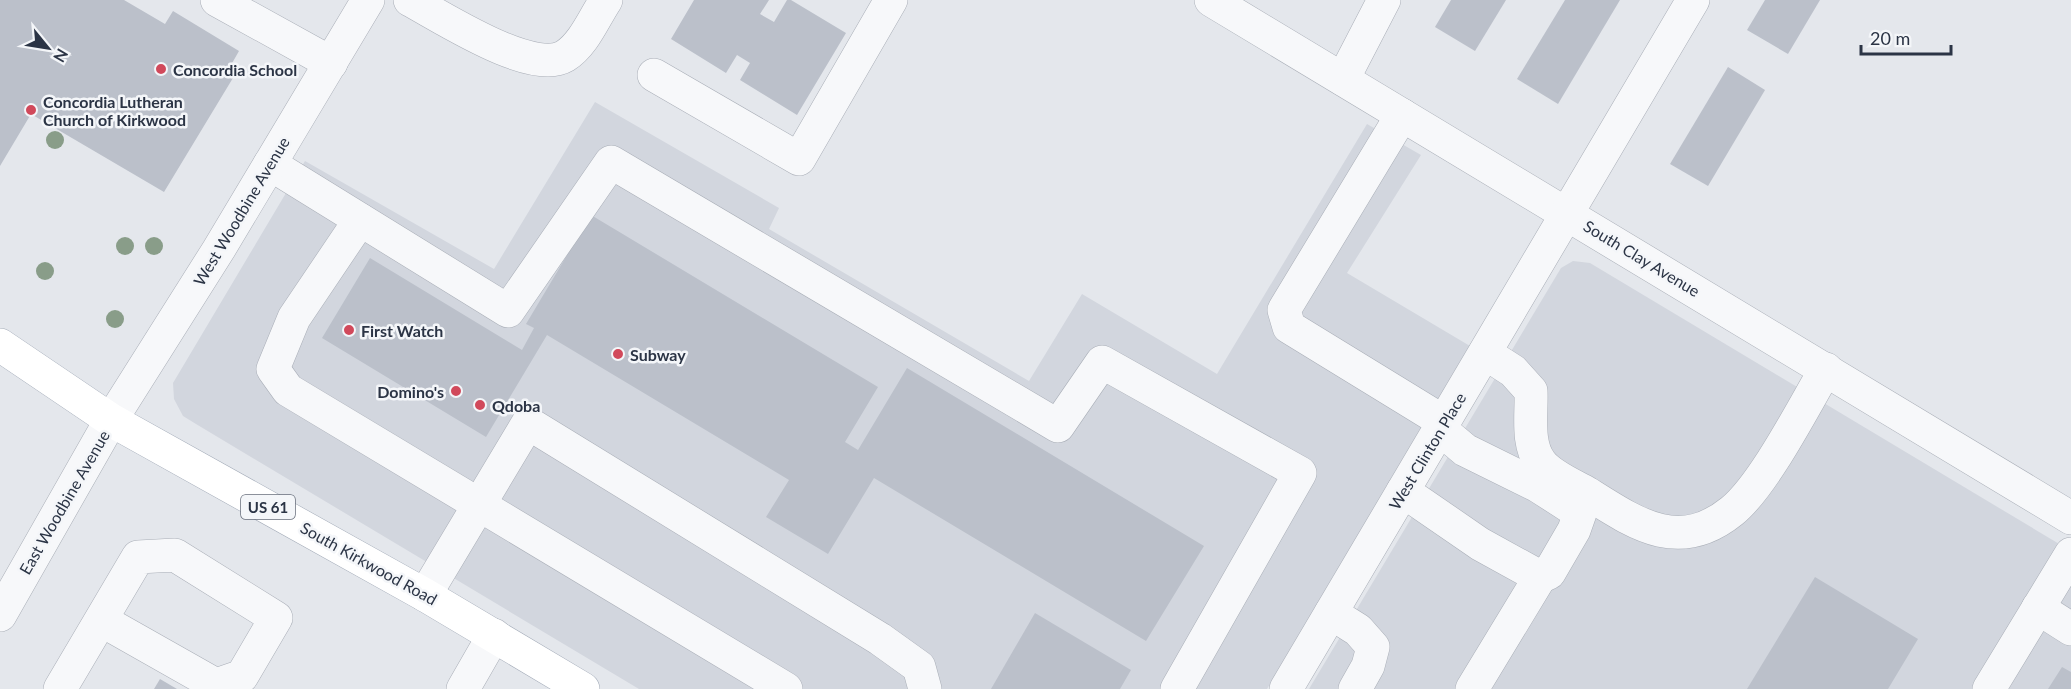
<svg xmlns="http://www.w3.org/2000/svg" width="2071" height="689" viewBox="0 0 2071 689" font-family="Lato,sans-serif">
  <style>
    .built { fill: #d2d6de }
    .building { fill: #bbc0ca }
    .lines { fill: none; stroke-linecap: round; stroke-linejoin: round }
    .minor-casing { stroke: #a9aeb7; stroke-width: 34 }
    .major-casing { stroke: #a3abb8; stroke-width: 34 }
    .minor { stroke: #f7f8fa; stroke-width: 33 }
    .major { stroke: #fff; stroke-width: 33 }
    .tree { fill: #899d89 }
    .poi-dot { fill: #d1495b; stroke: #f4f6f9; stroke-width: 2 }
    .labels { text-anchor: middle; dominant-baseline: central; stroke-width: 5; stroke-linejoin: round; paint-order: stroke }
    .shield { fill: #f4f6f9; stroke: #676e7b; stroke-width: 1.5 }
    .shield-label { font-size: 15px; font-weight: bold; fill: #2b3445 }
    .poi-label { font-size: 16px; font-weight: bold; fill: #2b3445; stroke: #f4f6f9; text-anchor: start }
    .street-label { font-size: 16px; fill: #2b3445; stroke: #f4f6f9 }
  </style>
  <rect width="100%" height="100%" fill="#e4e7ec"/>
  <g class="built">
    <path d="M595 102 779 208 769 229 1029 381 1082 294 1217 374 1367 124 1421 155 1347 273 1470 346 1267 689H639L196 424 183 416 174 399 173 383 305 161 494 269Z"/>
    <path d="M1573 261 1590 263 2071 551V689H1309L1561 268Z"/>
  </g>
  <g class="building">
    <path d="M0 0H124L165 24 173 11 239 51 231 65 239 68 164 192 31 114 0 166Z"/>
    <path d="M694 0H769L760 14 774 22 787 0H791L846 33 797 115 740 80 750 63 737 55 726 73 671 39Z"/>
    <path d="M1451 0H1506L1475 51 1435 27Z"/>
    <path d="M1565 0H1620L1558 104 1517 79Z"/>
    <path d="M1765 0H1820L1788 54 1747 30Z"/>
    <path d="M1728 67 1765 90 1708 186 1670 164Z"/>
    <path d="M591 215 878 387 845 442 858 450 907 368 1204 546 1146 641 874 478 828 554 766 517 789 480 547 335 486 437 322 338 370 258 522 350 534 328 526 324Z"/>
    <path d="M1815 577 1918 639 1888 689H1747Z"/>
    <path d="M1035 613 1131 670 1120 689H991Z"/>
    <path d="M2062 667 2071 672V689H2048Z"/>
    <path d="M160 679 177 689H154Z"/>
  </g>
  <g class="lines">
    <defs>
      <g id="minor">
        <path d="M217 0 331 63"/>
        <path d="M410 0C442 17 532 76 565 56 584 44 594 18 606 0"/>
        <path d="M1211 0 2071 518"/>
        <path d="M654 75 799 159 891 0"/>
        <path d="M1343 79 1384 0"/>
        <path d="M1402 115 1284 310 1289 327 1444 422"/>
        <path d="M270 164 508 311 611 162 1058 426 1102 362 1300 473 1177 689"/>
        <path d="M360 220 294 318 273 369 288 390 786 689"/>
        <path d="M1485 353 1513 371 1531 391C1532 414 1526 444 1541 463 1551 476 1573 485 1587 493 1636 524 1679 554 1732 511 1764 485 1804 406 1826 369"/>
        <path d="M1403 491 1480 544 1540 577 1549 573 1574 530 1580 513 1538 486 1465 450 1440 429"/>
        <path d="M425 595 528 423 880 639 919 667 925 689"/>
        <path d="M2038 608 2071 629"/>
        <path d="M1331 613 1358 630 1373 647 1368 666 1355 689"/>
        <path d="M0 615 111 420 219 249 368 0"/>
        <path d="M60 689 138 557 175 555 276 618 242 676 216 685 101 620"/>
        <path d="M463 689 494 635"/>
        <path d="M1286 689 1693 0"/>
        <path d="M1472 689 1540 577"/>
        <path d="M1989 689 2071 554"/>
      </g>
      <path id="major" d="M0 345 111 420 425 595 583 689"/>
    </defs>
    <use href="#minor" class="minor-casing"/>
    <use href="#major" class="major-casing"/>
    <use href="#minor" class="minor"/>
    <use href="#major" class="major"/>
  </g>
  <g class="tree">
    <circle cx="55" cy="140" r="9"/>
    <circle cx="125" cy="246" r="9"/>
    <circle cx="154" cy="246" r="9"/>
    <circle cx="45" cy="271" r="9"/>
    <circle cx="115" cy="319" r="9"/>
  </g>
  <g class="poi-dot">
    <circle cx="161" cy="69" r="6"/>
    <circle cx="31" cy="110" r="6"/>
    <circle cx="349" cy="330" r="6"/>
    <circle cx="618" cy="354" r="6"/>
    <circle cx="456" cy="391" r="6"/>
    <circle cx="480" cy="405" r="6"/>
  </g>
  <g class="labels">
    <rect class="shield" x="241" y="495" width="54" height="24" rx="4.5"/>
    <g class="shield-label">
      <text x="268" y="507">US 61</text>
    </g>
    <g class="poi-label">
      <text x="173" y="69">Concordia School</text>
      <text x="43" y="101">Concordia Lutheran<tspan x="43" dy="18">Church of Kirkwood</tspan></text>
      <text x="361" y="330">First Watch</text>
      <text x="630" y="354">Subway</text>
      <text x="444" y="391" text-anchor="end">Domino's</text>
      <text x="492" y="405">Qdoba</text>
    </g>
    <g class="street-label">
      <text transform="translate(241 211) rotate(-59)">West Woodbine Avenue</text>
      <text transform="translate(1642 258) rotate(31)">South Clay Avenue</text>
      <text transform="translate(1427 451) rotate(-59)">West Clinton Place</text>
      <text transform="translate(64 502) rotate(-60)">East Woodbine Avenue</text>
      <text transform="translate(369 563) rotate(29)">South Kirkwood Road</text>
    </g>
  </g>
  <g transform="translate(48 48) rotate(120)" stroke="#f4f6f9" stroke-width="4.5" paint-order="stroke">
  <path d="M0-4.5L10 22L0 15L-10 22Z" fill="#2b3445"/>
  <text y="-9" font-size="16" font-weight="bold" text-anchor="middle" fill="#2b3445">N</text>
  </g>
  <path d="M1861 45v9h90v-9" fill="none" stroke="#2b3445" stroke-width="3"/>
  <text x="1870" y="45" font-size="18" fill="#2b3445" stroke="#f4f6f9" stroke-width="4.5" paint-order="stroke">20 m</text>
</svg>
